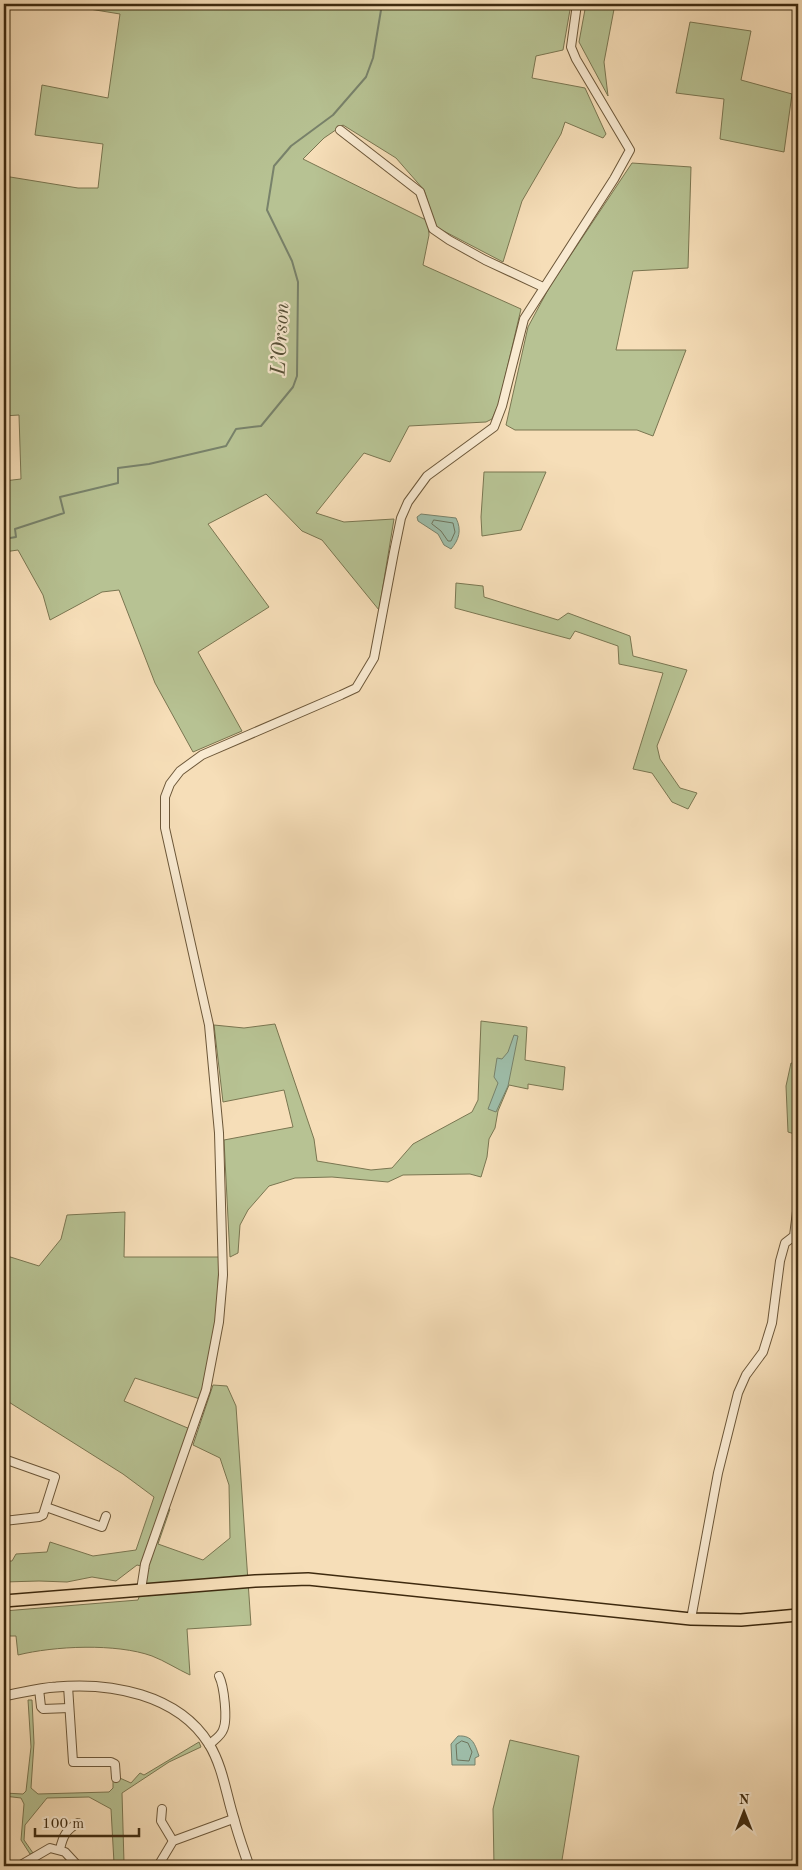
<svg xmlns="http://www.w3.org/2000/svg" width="802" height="1870" viewBox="0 0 802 1870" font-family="'Old Standard TT',serif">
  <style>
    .green { fill: #b7c293; stroke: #7a7651 }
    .water { fill: #9ebda9; stroke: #78826b }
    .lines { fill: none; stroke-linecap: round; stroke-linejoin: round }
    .shore { stroke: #6e745c; stroke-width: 1 }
    .stream { stroke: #78826b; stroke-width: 2 }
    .minor-casing { stroke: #6c5739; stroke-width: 10 }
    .tertiary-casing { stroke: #6c5739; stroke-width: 11 }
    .primary-casing { stroke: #3e2a0f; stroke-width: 14 }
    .minor { stroke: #f9ead1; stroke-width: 8 }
    .tertiary { stroke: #f9ead1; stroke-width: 9 }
    .primary { stroke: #f6deb8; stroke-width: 11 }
    .labels { text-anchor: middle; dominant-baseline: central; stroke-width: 4.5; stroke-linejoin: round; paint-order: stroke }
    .water-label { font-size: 21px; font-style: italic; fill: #564f36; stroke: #f9ead1 }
  </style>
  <rect width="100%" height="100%" fill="#f6deb8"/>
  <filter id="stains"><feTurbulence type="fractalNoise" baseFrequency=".004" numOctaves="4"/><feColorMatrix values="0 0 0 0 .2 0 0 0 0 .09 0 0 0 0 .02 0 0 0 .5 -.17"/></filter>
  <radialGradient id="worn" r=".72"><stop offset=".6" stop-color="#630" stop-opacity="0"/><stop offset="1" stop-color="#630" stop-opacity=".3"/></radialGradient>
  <g class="green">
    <path d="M59 4H571L563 50 536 56 532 78 585 88 606 134 603 138 565 122 561 134 522 201 503 262 436 227 424 190 396 158 343 125 324 138 303 159 428 221 429 235 423 265 521 309 499 403 492 419 486 422 409 426 390 462 364 453 316 513 344 522 394 519 379 610 322 540 302 531 266 494 208 524 269 607 198 652 242 731 193 752 155 683 119 590 102 592 50 620 43 595 18 550 4 552V481L21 479 19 415 4 416V176L78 188H98L103 144 35 135 42 85 108 98 120 14Z"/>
    <path d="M586 4H615L604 62 608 96 579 42Z"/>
    <path d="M690 22 751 31 741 80 792 94 784 152 720 139 724 99 676 93Z"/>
    <path d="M632 163 691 167 688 268 633 271 616 350H686L653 436 637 430H515L506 425 528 327 550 286Z"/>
    <path d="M484 472H546L521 530 482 536 481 517Z"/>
    <path d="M456 583 483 586 484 597 558 620 568 613 630 636 633 656 687 670 657 746 660 759 680 788 697 793 688 809 672 802 652 773 633 769 663 673 619 664 618 646 575 631 570 639 455 608Z"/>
    <path d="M481 1021 527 1027 525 1060 565 1067 563 1090 528 1084V1089L509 1085 498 1111 495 1128 489 1139 487 1157 481 1177 470 1174 403 1175 388 1182 332 1177 295 1178 269 1186 248 1210 240 1225 238 1253 230 1257 224 1140 293 1127 284 1090 223 1102 214 1025 244 1028 275 1024 314 1139 317 1161 371 1170 392 1168 413 1144 472 1112 478 1100Z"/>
    <path d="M791 1063 798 1064V1135L788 1132 786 1086Z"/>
    <path d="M125 1212 124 1257H219L217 1319 200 1399 135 1378 124 1401 190 1429 163 1503 170 1509 158 1544 203 1560 230 1538 229 1485 220 1458 193 1445 213 1385 227 1386 236 1406 251 1625 187 1629 190 1675C177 1669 165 1661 152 1656 116 1643 54 1646 18 1655L16 1636H4V1611L138 1600 149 1568 137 1565 116 1581 92 1577 67 1582 39 1581 4 1582V1561H12L16 1554 47 1552 50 1542 93 1556 136 1550 154 1497 123 1474 4 1399V1255L39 1266 61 1239 67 1215Z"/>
    <path d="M28 1700H32L34 1743 31 1788 38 1794 109 1792 113 1788V1775L131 1783 140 1773 144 1775 199 1742 201 1747 169 1762 122 1793 124 1863 129 1866H110L114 1863 111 1809 89 1797 47 1798 25 1825 24 1840 33 1853 30 1854 21 1840 24 1804 21 1798 4 1796V1793L23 1794 26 1791 31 1747Z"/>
    <path d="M510 1740 579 1756 561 1866H494L493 1809Z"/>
  </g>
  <g class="water">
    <path d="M421 514 456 518C462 530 459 540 451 549L444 545 438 534 418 521 417 517Z"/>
    <path d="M514 1035 518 1036 508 1086 496 1112 488 1109 498 1083 494 1077 497 1058 502 1059 508 1052Z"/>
    <path d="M458 1736C473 1735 475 1745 479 1756L475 1758V1765H452L451 1744Z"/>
  </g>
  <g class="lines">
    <g class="shore">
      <path d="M434 520 453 523 455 532 451 541H448L441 531 432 524Z"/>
      <path d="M462 1741 468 1743 472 1752 469 1761 457 1760 456 1745Z"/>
    </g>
    <path class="stream" d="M4 539 16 537 15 529 64 513 60 497 118 483V468L149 464 226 446 236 429 261 426 293 387 297 376 298 282 292 261 267 210 274 166 291 146 333 115 366 77 373 58 382 4"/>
    <defs>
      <g id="minor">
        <path d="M340 130 420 192 433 229 449 240 485 260 543 287"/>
        <path d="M4 1459 55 1477 43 1515 39 1517 4 1521"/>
        <path d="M46 1507 102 1527 106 1516"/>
        <path d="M141 1590 145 1564 206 1390 219 1322 223 1275 219 1133 209 1025 165 828V797L170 784 180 771 202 755 341 695 356 688 374 658 394 552 401 518 408 502 427 476 494 427 502 406 524 319 614 179 630 150 576 59 571 47 577 4"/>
        <path d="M691 1619 718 1473 738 1393 746 1375 763 1352 772 1323 780 1261 785 1243 794 1236 798 1203"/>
        <path d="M68 1686 73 1762H111L115 1764 116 1778"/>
        <path d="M39 1689 41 1707 43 1709 69 1708"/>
        <path d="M209 1745C214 1740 221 1736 223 1730 228 1720 224 1686 219 1676"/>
        <path d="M162 1809 161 1821 173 1841"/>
        <path d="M60 1849C63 1836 66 1830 78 1823"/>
        <path d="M19 1866 50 1848 65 1852 78 1866"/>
        <path d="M158 1866 173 1841 233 1819"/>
      </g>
      <path id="tertiary" d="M4 1696C21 1693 39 1688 56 1687 110 1682 178 1694 209 1744 223 1767 226 1794 234 1819 238 1835 244 1851 249 1866"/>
      <path id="primary" d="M4 1601 255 1581 308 1579 691 1619 741 1620 798 1615"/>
    </defs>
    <use href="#minor" class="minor-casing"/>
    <use href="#tertiary" class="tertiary-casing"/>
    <use href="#primary" class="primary-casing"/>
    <use href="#minor" class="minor"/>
    <use href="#tertiary" class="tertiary"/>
    <use href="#primary" class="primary"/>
  </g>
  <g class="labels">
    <g class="water-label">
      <text transform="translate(281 339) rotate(-87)">L’Orson</text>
    </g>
  </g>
  <rect width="802" height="1870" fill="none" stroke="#f6deb8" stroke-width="20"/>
  <rect x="5" y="5" width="792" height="1860" fill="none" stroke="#3e2a0f" stroke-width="2.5"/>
  <rect x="10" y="10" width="782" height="1850" fill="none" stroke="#3e2a0f"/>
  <g transform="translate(744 1812)" stroke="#f9ead1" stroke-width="4" paint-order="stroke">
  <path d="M0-4L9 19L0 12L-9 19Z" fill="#3e2a0f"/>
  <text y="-8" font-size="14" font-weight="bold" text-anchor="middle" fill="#3e2a0f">N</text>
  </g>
  <path d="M35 1828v8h104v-8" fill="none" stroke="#3e2a0f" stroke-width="2.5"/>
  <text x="42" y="1828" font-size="15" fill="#3e2a0f" stroke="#f9ead1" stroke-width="4" paint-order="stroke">100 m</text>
  <rect width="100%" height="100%" filter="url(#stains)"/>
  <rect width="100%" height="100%" fill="url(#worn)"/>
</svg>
